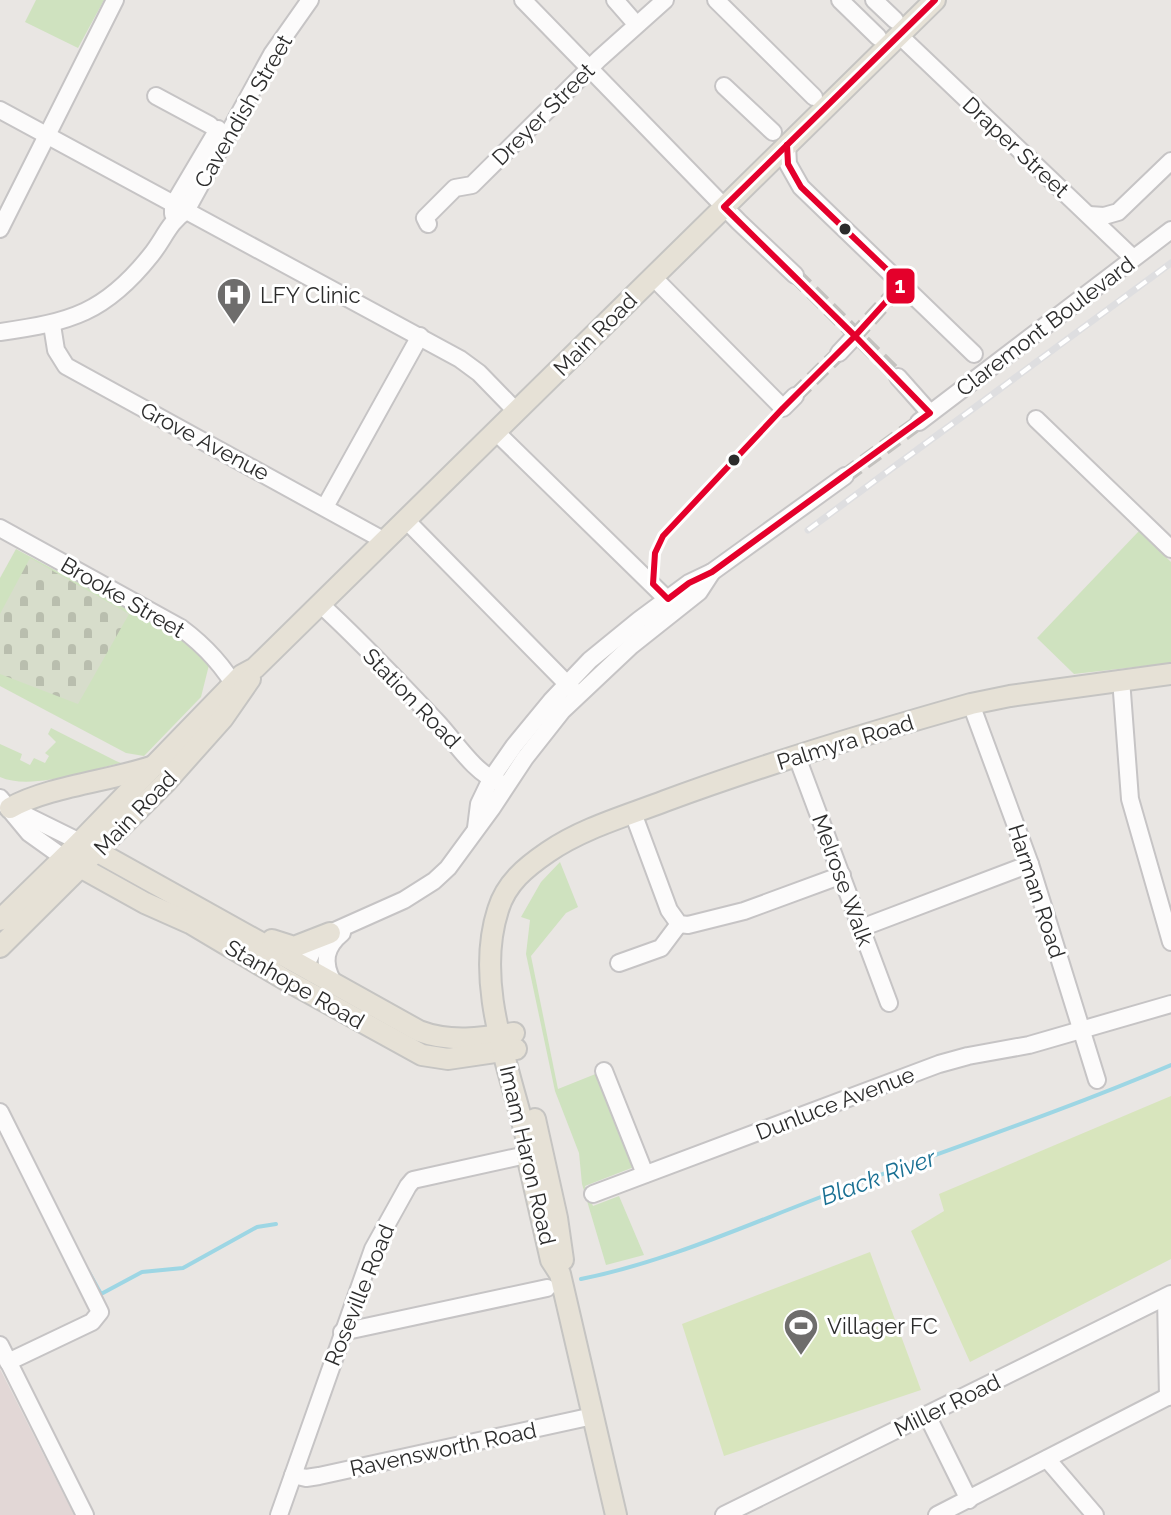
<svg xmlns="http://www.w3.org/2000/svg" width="1171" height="1515" viewBox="0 0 1171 1515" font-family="Raleway,sans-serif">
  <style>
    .medical { fill: #e2d7d6 }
    .green { fill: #cfe2bf }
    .cemetery { fill: url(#cemetery-stones) }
    .pitch { fill: #d8e5bd }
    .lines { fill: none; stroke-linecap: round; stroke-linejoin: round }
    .stream { stroke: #9dd6e4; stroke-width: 4 }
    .minor-tunnel { stroke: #c3c1be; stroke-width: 16; stroke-dasharray: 16 8; stroke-linecap: butt }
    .minor-casing { stroke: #c6c4c5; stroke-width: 20 }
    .major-casing { stroke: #c5c4c2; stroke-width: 24 }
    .minor { stroke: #fcfbfb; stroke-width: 16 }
    .major { stroke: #e6e1d6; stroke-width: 20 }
    .rail-casing { stroke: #dedee0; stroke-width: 7 }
    .rail { stroke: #fff; stroke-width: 4; stroke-dasharray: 12; stroke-linecap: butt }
    .bus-1-casing { stroke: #fff; stroke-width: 12 }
    .bus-1 { stroke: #e4002b; stroke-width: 6 }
    .bus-dot { fill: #2c2c2c; stroke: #fff; stroke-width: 3 }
    .labels { text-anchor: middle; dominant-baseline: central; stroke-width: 6; stroke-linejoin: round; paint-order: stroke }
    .street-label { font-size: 22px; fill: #2c2c2c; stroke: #fff }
    .poi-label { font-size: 22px; fill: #2c2c2c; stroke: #fff; text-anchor: start }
    .water-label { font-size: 24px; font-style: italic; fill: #197093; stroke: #fff }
    .line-badge { stroke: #fff; stroke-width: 3 }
    .badge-label { font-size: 22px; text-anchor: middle; font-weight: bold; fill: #fff }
  </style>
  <defs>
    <pattern id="cemetery-stones" width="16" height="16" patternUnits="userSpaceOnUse" patternTransform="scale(2)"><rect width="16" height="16" fill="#d7ddcb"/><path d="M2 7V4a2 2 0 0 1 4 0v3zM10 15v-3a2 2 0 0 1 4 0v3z" fill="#b9beae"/></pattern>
  </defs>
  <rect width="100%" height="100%" fill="#e9e6e3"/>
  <path class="medical" d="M0 1369 74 1515H0Z"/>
  <g class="green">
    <path d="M36 0H104L78 48 25 22Z"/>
    <path d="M1139 531 1171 562V663L1074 674 1037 638Z"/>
    <path d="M16 549 164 629 189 644 209 665 201 697 144 756 126 753 0 686V578Z"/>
    <path d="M51 728 116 761 121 763C88 770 31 791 0 777V744L22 754 20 760 30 765 34 758 45 763 49 756 45 753 56 742 48 734Z"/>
    <path d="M560 862 578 907 566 913 531 956 558 1089 598 1073 634 1167 585 1186 593 1206 619 1196 644 1255 606 1265 582 1184 579 1153 555 1091 526 954 530 920 521 917 541 882Z"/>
  </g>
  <path class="cemetery" d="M30 558 129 614 78 704 0 674V614Z"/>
  <g class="pitch">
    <path d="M1171 1096V1259L970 1362 911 1231 944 1211 939 1194Z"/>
    <path d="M870 1252 921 1390 724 1456 682 1324Z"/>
  </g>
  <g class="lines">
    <g class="stream">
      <path d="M87 1269 101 1294 142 1272 183 1268 257 1227 276 1224"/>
      <path d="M581 1279C667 1262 751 1223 834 1192 947 1150 1060 1112 1171 1065"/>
    </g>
    <g class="minor-tunnel">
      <path d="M795 275 898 377"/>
      <path d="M854 337 895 292"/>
      <path d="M795 396 839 353"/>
      <path d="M845 476 919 422"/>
    </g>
    <defs>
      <g id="minor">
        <path d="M523 0 739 222 795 275"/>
        <path d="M615 0 636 24"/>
        <path d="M716 0 814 97"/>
        <path d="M840 0 878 37"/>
        <path d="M874 0 895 20"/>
        <path d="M899 35 1133 258"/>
        <path d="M724 86 773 132"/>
        <path d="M156 96 210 125"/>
        <path d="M0 110 460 359 479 373 515 410"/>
        <path d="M787 145 788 164 801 187 974 354"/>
        <path d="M173 214V205L218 129"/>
        <path d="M1089 215 1104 216 1118 212 1171 161"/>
        <path d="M428 224 425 218 455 188 472 185 599 59 665 0"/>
        <path d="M0 229 115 0"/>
        <path d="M652 276 783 408 795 396"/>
        <path d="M52 325 56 350 66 366 383 540"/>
        <path d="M0 332C71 322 105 313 151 255 164 239 169 222 186 211L272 54 310 0"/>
        <path d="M839 353 854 337"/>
        <path d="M898 377 930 413"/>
        <path d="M1036 419 1171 549"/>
        <path d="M919 422 1171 230"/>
        <path d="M495 431 674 606"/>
        <path d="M325 507 420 336"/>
        <path d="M405 519 575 692"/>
        <path d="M0 528 181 628C204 645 225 668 239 693"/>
        <path d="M319 603C360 640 399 682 437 722 455 741 474 773 499 782"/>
        <path d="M1121 679 1130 799 1171 942"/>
        <path d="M971 704 1030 864 1097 1080"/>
        <path d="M797 757 889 1003"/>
        <path d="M0 798 29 833 64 858"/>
        <path d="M11 808 80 842"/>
        <path d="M633 813 669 910 679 924 688 925 744 911 842 875"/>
        <path d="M476 828 479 804 491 779 514 746 551 701 590 660 639 620 689 583 712 572 845 476"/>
        <path d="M861 928 1030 864"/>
        <path d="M619 963 661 948 679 924"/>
        <path d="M305 967 314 948 330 933 404 900 434 881 448 868 492 808 525 758 562 711 631 646 699 592 712 572"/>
        <path d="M333 982C322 962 325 947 342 933"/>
        <path d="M604 1071 645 1174"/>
        <path d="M0 1112 100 1312 92 1322 8 1362"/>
        <path d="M593 1194 939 1064 968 1056 1029 1045 1171 1004"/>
        <path d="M1166 1297 1168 1397"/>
        <path d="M342 1332 547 1288"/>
        <path d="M0 1345 85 1515"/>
        <path d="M927 1415 969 1500"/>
        <path d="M1047 1459 1095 1515"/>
        <path d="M293 1475 306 1478 319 1476 593 1416"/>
        <path d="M279 1515 373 1249 408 1186 413 1180 517 1157"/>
        <path d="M724 1515 1171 1294"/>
        <path d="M937 1515 1171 1395"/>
      </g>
      <g id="major">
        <path d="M10 808C47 787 108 781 151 767"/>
        <path d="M80 842 419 1031C450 1043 482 1038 514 1033"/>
        <path d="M64 858 145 903 190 923 286 980 422 1055 448 1059 516 1049"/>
        <path d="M0 920 80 842 242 675 255 668 935 0"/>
        <path d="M272 940 294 947 330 933"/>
        <path d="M0 947 166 782 223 718 250 679"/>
        <path d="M535 1119 557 1218 563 1260"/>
        <path d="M616 1515 560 1274 551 1260 527 1155V1141C510 1069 474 984 498 910 506 883 526 867 548 852 583 828 626 816 665 801 765 764 868 733 971 704L1010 696 1171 674"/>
      </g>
    </defs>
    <use href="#minor" class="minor-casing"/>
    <use href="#major" class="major-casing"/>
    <use href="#minor" class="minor"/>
    <use href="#major" class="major"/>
    <defs>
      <path id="rail" d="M808 530 1171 263"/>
    </defs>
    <use href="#rail" class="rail-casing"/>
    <use href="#rail" class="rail"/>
    <defs>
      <g id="bus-1">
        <path d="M787 145 788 164 801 187 902 284 855 336"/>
        <path d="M787 145 724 207 855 336"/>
        <path d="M787 145 935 0"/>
        <path d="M855 336 930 413 712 572 689 583 668 599 653 584 655 553 663 536 783 408Z"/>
      </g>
    </defs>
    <use href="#bus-1" class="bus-1-casing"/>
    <use href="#bus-1" class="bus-1"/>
  </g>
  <defs>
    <symbol id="hospital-pin" viewBox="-11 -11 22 30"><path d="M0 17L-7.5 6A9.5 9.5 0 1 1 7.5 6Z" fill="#6e6d6c" stroke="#fff"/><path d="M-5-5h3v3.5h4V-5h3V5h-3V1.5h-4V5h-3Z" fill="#fff"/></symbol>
    <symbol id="stadium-pin" viewBox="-11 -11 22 30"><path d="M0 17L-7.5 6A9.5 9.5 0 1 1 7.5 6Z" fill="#6e6d6c" stroke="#fff"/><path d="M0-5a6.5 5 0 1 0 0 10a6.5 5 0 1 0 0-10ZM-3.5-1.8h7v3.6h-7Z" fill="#fff"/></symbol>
  </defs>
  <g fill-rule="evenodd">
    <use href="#hospital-pin" x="214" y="275" width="40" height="54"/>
    <use href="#stadium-pin" x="781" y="1306" width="40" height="54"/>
  </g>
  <g class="bus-dot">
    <circle cx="845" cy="229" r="7"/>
    <circle cx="734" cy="460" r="7"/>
  </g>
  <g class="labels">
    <g class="street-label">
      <text transform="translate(243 111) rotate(-60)">Cavendish Street</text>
      <text transform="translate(543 114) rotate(-45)">Dreyer Street</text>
      <text transform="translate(1016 147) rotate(43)">Draper Street</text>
      <text transform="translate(1045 326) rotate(-37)">Claremont Boulevard</text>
      <text transform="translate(595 334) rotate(-45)">Main Road</text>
      <text transform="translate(205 441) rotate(28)">Grove Avenue</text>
      <text transform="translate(123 597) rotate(30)">Brooke Street</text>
      <text transform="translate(412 698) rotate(46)">Station Road</text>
      <text transform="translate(845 742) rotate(-17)">Palmyra Road</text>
      <text transform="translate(135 813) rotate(-46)">Main Road</text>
      <text transform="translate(843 880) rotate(70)">Melrose Walk</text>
      <text transform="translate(1037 891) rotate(72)">Harman Road</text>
      <text transform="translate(295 984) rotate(30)">Stanhope Road</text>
      <text transform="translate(835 1103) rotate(-21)">Dunluce Avenue</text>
      <text transform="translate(528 1155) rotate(77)">Imam Haron Road</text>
      <text transform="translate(359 1295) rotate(-68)">Roseville Road</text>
      <text transform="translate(947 1405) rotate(-26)">Miller Road</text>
      <text transform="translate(443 1449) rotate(-12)">Ravensworth Road</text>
    </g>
    <g class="poi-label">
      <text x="260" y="295">LFY Clinic</text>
      <text x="827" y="1326">Villager FC</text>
    </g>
    <g class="water-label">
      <text transform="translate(878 1177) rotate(-20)">Black River</text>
    </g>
  </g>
  <rect class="line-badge" x="885" y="267" width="31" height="38" rx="8" fill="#e4002b"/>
  <g class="badge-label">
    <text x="900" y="293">1</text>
  </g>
</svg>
